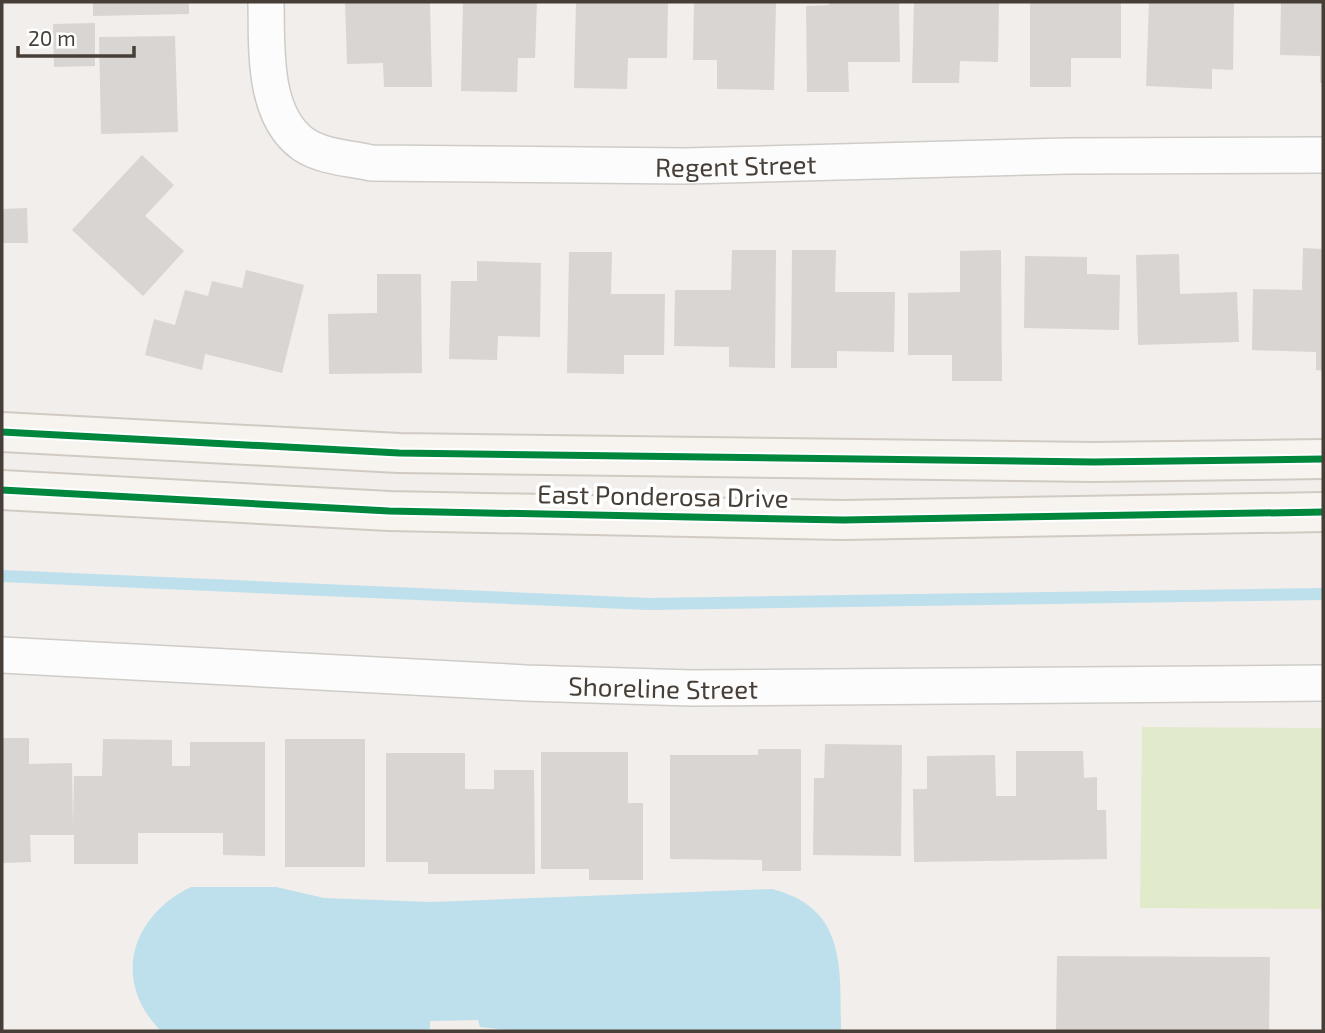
<svg xmlns="http://www.w3.org/2000/svg" width="1325" height="1033" viewBox="0 0 1325 1033" font-family="'Exo 2',sans-serif">
  <style>
    .green { fill: #e2eacc }
    .water { fill: #bedfec }
    .lines { fill: none; stroke-linecap: round; stroke-linejoin: round }
    .stream { stroke: #bedfec; stroke-width: 12 }
    .building { fill: #d9d5d2 }
    .street-casing { stroke: #cfccc8; stroke-width: 38 }
    .secondary-casing { stroke: #d0cac2; stroke-width: 42 }
    .street { stroke: #fdfcfc; stroke-width: 35 }
    .secondary { stroke: #f7f4ef; stroke-width: 38 }
    .cycleway-casing { stroke: #fff; stroke-width: 11 }
    .cycleway { stroke: #00873e; stroke-width: 7 }
    .labels { text-anchor: middle; dominant-baseline: central; stroke-width: 7; stroke-linejoin: round; paint-order: stroke }
    .street-label { font-size: 26px; fill: #473f37; stroke: #fff }
  </style>
  <rect width="100%" height="100%" fill="#f1eeeb"/>
  <path class="green" d="M1142 727 1323 728V909L1140 908Z"/>
  <path class="water" d="M191 887H276L324 898 431 902 772 889C847 908 840 968 841 1031H517L480 1027 478 1020 430 1021V1029L405 1031H161C111 981 131 916 191 887Z"/>
  <g class="lines">
    <path class="stream" d="M2 576 649 604 1323 594"/>
  </g>
  <g class="building">
    <path d="M93 2H189V14L93 16Z"/>
    <path d="M345 2H430L432 87H384L383 63 347 64Z"/>
    <path d="M463 2H537L535 58H518L517 92 461 91Z"/>
    <path d="M576 2H668L667 58H628L627 89 574 88Z"/>
    <path d="M694 2H776L774 90 717 89V60H693Z"/>
    <path d="M829 2H899L900 62H848L849 92H807L806 6 829 5Z"/>
    <path d="M914 2H999L998 62 960 61 959 83H912Z"/>
    <path d="M1030 2H1121V58H1071V87H1030Z"/>
    <path d="M1149 2H1234L1233 70 1212 69V89L1146 86Z"/>
    <path d="M1281 2H1323V83H1320V56L1280 55Z"/>
    <path d="M95 23V66L54 67 53 24Z"/>
    <path d="M175 36 178 132 101 134 99 37Z"/>
    <path d="M142 155 174 185 145 216 184 251 143 296 72 230Z"/>
    <path d="M27 208 28 243H2V209Z"/>
    <path d="M1303 248 1323 249V371L1316 370V352L1252 350 1253 289 1302 290Z"/>
    <path d="M732 250H776L775 368 729 367V347L674 346 675 290H731Z"/>
    <path d="M792 250H836L835 292H895L894 352 837 351V368H791Z"/>
    <path d="M1001 250 1002 381H952V355H908V293L960 292V251Z"/>
    <path d="M569 252H612L611 294H665L664 355H624V374L567 373Z"/>
    <path d="M1179 254 1180 294 1237 292 1239 342 1138 345 1136 255Z"/>
    <path d="M1025 256 1087 257V274L1120 275 1119 330 1024 328Z"/>
    <path d="M477 261 541 263 540 337 498 336 497 360 449 359 451 281H477Z"/>
    <path d="M246 270 304 285 282 373 205 354 202 370 145 355 154 319 175 325 185 290 208 296 212 281 242 288Z"/>
    <path d="M377 274H421L422 373 329 374 328 314 377 313Z"/>
    <path d="M2 738H29V764L72 763 73 826 74 776H102L103 739 172 740V766H190V742H265V856L223 855V833H138V864H74V835H30L31 862 2 863Z"/>
    <rect x="285" y="739" width="80" height="128"/>
    <path d="M825 744 902 745 901 856 813 855 814 778H824Z"/>
    <path d="M758 749H801V871H762V860L670 859V755H758Z"/>
    <path d="M1016 751H1083L1084 778 1097 777V810H1106L1107 859 914 862 913 789H927V756L995 755 996 796H1016Z"/>
    <path d="M541 752H628V803H643V880H589V869H541Z"/>
    <path d="M386 753H465V789H494V770H534L535 874H428V862H386Z"/>
    <path d="M1057 956 1270 957 1269 1031H1056Z"/>
  </g>
  <g class="lines">
    <defs>
      <g id="street">
        <path id="s1" d="M266 2C267 47 262 114 303 144 322 157 349 158 371 163L685 166 1068 156 1323 155"/>
        <path id="s2" d="M2 655 526 683 691 688 1323 683"/>
      </g>
      <g id="secondary">
        <path d="M2 432 399 453 1094 462 1323 459"/>
        <path d="M2 490 389 511 843 520 1323 512"/>
      </g>
    </defs>
    <use href="#street" class="street-casing"/>
    <use href="#secondary" class="secondary-casing"/>
    <use href="#street" class="street"/>
    <use href="#secondary" class="secondary"/>
    <defs>
      <g id="cycleway">
        <path d="M2 432 399 453 1094 462 1323 459"/>
        <path d="M2 490 389 511 843 520 1323 512"/>
      </g>
    </defs>
    <use href="#cycleway" class="cycleway-casing"/>
    <use href="#cycleway" class="cycleway"/>
  </g>
  <g class="labels">
    <g class="street-label">
      <text stroke="none"><textPath href="#s1" startOffset="588">Regent Street</textPath></text>
      <text transform="translate(663 495) rotate(1)">East Ponderosa Drive</text>
      <text stroke="none"><textPath href="#s2" startOffset="662">Shoreline Street</textPath></text>
    </g>
  </g>
  <rect width="1325" height="1033" fill="none" stroke="#473f37" stroke-width="7"/>
  <path d="M18 46v10h116v-10" fill="none" stroke="#473f37" stroke-width="3.5"/>
  <text x="28" y="46" font-size="21" fill="#473f37" stroke="#ffffff" stroke-width="5" paint-order="stroke">20 m</text>
</svg>
